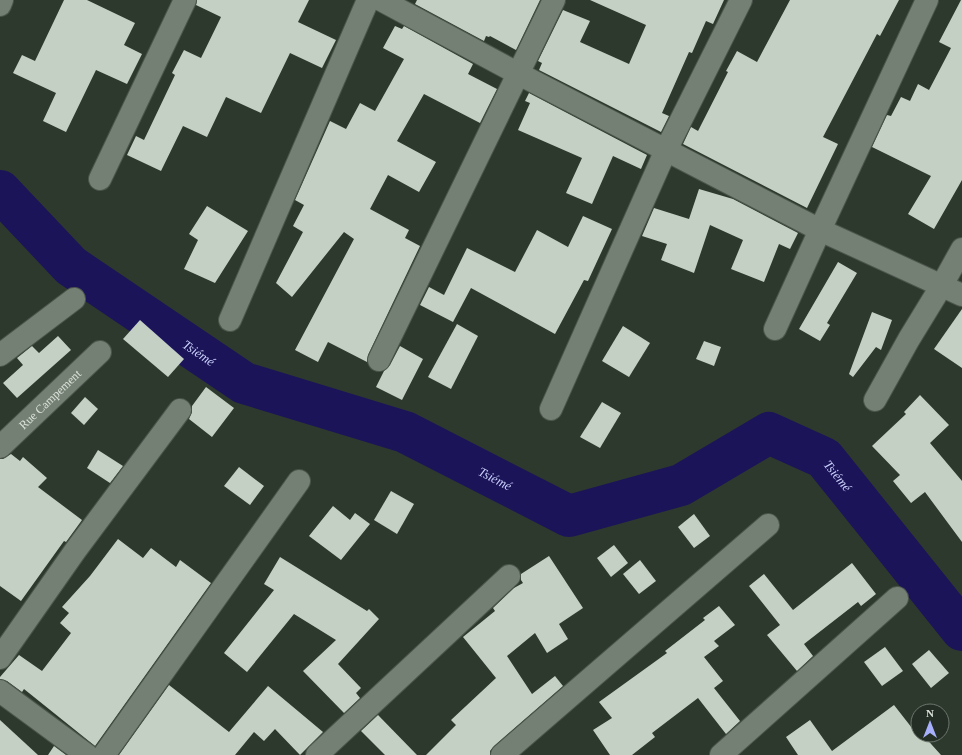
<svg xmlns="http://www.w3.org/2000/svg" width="962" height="755" viewBox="0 0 962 755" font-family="'Times New Roman',serif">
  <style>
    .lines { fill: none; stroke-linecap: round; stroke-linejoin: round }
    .river { stroke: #1b1459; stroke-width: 42 }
    .building { fill: #c3d0c3 }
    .minor-casing { stroke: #4d564d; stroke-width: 24 }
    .minor { stroke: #748073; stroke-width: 22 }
    .labels { text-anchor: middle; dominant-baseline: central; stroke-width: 4; stroke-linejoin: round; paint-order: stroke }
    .street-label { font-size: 12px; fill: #dbe1da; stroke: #242e24 }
    .water-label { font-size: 13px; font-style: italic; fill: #cad0fb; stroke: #242e24 }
  </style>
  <rect width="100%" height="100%" fill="#2e392e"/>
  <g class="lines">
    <path class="river" id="s1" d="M0 191 71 266 244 383 405 432 569 516 681 485 769 433 824 458 962 630"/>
  </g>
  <g class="building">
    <path d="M64 0H87L135 23 124 45 142 54 127 84 96 70 66 132 43 121 56 93 13 73 22 55 35 61Z"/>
    <path d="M197 0H309L298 22 336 40 322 68 290 53 261 113 226 97 207 137 183 126 161 171 127 155 136 136 144 140 175 75 172 73 184 50 201 58 221 17 196 5Z"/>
    <path d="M417 0H540L516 50 490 36 489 37 486 36 484 41 415 4Z"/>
    <path d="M590 0H724L713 24 706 21 692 53 689 52 662 113 669 116 661 132 539 70 542 63 538 61 563 10 590 21 580 42 629 64 646 25Z"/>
    <path d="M790 0H899L880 36 877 34 823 137 838 144 807 208 683 144 691 127 698 131 728 72 726 71 737 51 757 62Z"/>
    <path d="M961 0H962V180L934 229 908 214 931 176 872 147 887 115 891 116 901 97 910 101 918 84 929 90 951 48 939 42Z"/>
    <path d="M395 26 402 29 404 26 473 64 468 74 497 89 480 123 424 94 397 141 436 162 419 192 388 175 370 209 409 230 405 238 420 246 368 355 367 362 328 342 318 362 295 350 354 239 344 232 292 297 276 283 303 232 293 226 304 205 295 200 330 121 346 129 360 103 375 111 404 59 383 48Z"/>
    <path d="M529 93 647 155 641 169 613 156 592 204 566 193 582 158 518 130 530 103 525 101Z"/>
    <path d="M699 189 733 199 798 233 790 249 779 244 764 282 731 269 743 240 710 225 694 273 661 260 667 244 642 236 654 208 689 219Z"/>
    <path d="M207 206 248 231 215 283 184 269 198 240 189 234Z"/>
    <path d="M583 216 612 229 588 281 584 280 555 334 471 288 453 322 420 305 429 287 444 295 467 248 515 272 537 230 568 247Z"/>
    <path d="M838 262 857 273 827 323 830 325 820 341 799 329Z"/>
    <path d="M962 309V368L934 349Z"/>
    <path d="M872 312 892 320 881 350 876 347 853 377 849 374Z"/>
    <path d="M140 320 184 359 168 377 123 339Z"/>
    <path d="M457 324 478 336 451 389 428 377Z"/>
    <path d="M623 326 650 343 629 377 602 361Z"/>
    <path d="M58 336 71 350 17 398 3 383 23 365 17 358 32 346 39 353Z"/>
    <path d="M704 341 721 347 714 366 696 359Z"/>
    <path d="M400 346 423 359 402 400 376 387 384 371 390 365Z"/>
    <path d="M206 387 234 408 212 437 189 419 192 412V406Z"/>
    <path d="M920 395 949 425 930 443 962 481V542L925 492 911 503 893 481 900 475 872 446 906 414 904 412Z"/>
    <path d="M85 397 98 409 84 425 71 413Z"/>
    <path d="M602 402 621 413 600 448 580 437Z"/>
    <path d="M98 450 123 466 110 483 87 468Z"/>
    <path d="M11 454 20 461 23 457 47 478 38 487 82 520 66 542 64 541 21 601 0 586V459H3Z"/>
    <path d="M239 467 264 486 250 505 224 486Z"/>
    <path d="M391 491 414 504 397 534 374 520Z"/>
    <path d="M333 506 350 520 355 513 370 524 341 560 309 536Z"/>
    <path d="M694 514 710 536 694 548 678 527Z"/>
    <path d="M118 539 143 558 151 548 176 567 180 560 211 583 95 746 24 689 22 692 7 681 0 679V677L19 655 42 671 71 633 60 623 69 613 62 607 90 576Z"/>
    <path d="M614 545 628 563 611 577 597 558Z"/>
    <path d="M549 556 583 608 559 624 568 639 547 653 535 633 507 656 532 694 555 676 563 686 494 746 490 751V755H426L456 725 451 720 496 678 463 637 495 611 493 608 514 588 523 583 521 580V574Z"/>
    <path d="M280 557 367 611 369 609 379 619 338 664 361 688 356 693 360 698 344 713 303 671 336 640 294 614 247 672 224 653 274 590 264 584Z"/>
    <path d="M640 560 656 581 639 594 623 574Z"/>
    <path d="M852 563 876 594 861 606 858 602 804 644 813 656 797 671 767 635 780 625 749 586 764 574 793 610Z"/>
    <path d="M719 606 735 625 714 641 719 646 704 657 723 681 714 688 740 721 726 734 698 698 652 733 655 737 632 755H610L593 730 612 718 599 702 667 653 665 651 705 620 703 618Z"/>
    <path d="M885 647 903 671 882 686 864 662Z"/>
    <path d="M929 650 949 673 931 688 912 664Z"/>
    <path d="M169 685 229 732 268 686 323 732 300 755 275 729 264 741 254 732 235 755H119Z"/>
    <path d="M894 705 912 728 915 726 918 729V735H923L941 755H798L786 737 810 720 832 751Z"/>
    <path d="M378 715 417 755H385L361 731Z"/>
    <path d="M0 720 38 755H0Z"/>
    <path d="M54 746 66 755H48Z"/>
  </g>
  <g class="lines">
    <defs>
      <g id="minor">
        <path d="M381 0 517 73 820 230 962 295"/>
        <path d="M0 5 2 0"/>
        <path d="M100 179 185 0"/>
        <path d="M230 320 368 0"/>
        <path d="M775 329 820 230 927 0"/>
        <path d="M0 355 74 299"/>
        <path d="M379 360 554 0"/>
        <path d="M875 400 909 339 942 285 962 249"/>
        <path d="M551 409 666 150 741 0"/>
        <path id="s2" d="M0 447 100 352"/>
        <path d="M0 658 75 551 180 410"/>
        <path d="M0 691 87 755"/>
        <path d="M104 755 299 481"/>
        <path d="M317 755 509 576"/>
        <path d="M502 755 768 525"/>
        <path d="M721 755 897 598"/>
      </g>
    </defs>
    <use href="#minor" class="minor-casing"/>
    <use href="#minor" class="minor"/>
  </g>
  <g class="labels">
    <g class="street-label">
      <text stroke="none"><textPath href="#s2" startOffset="69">Rue Campement</textPath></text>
    </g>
    <g class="water-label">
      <text stroke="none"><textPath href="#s1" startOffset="258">Tsiémé</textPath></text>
      <text stroke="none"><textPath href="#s1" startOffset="966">Tsiémé</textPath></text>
      <text stroke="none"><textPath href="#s1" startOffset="582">Tsiémé</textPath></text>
    </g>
  </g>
  <g transform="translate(930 723)"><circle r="19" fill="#242e24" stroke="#6d766d"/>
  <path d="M0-3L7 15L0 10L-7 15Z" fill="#a8b0fc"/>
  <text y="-6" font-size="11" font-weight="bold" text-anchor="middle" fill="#dbe1da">N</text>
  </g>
</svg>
